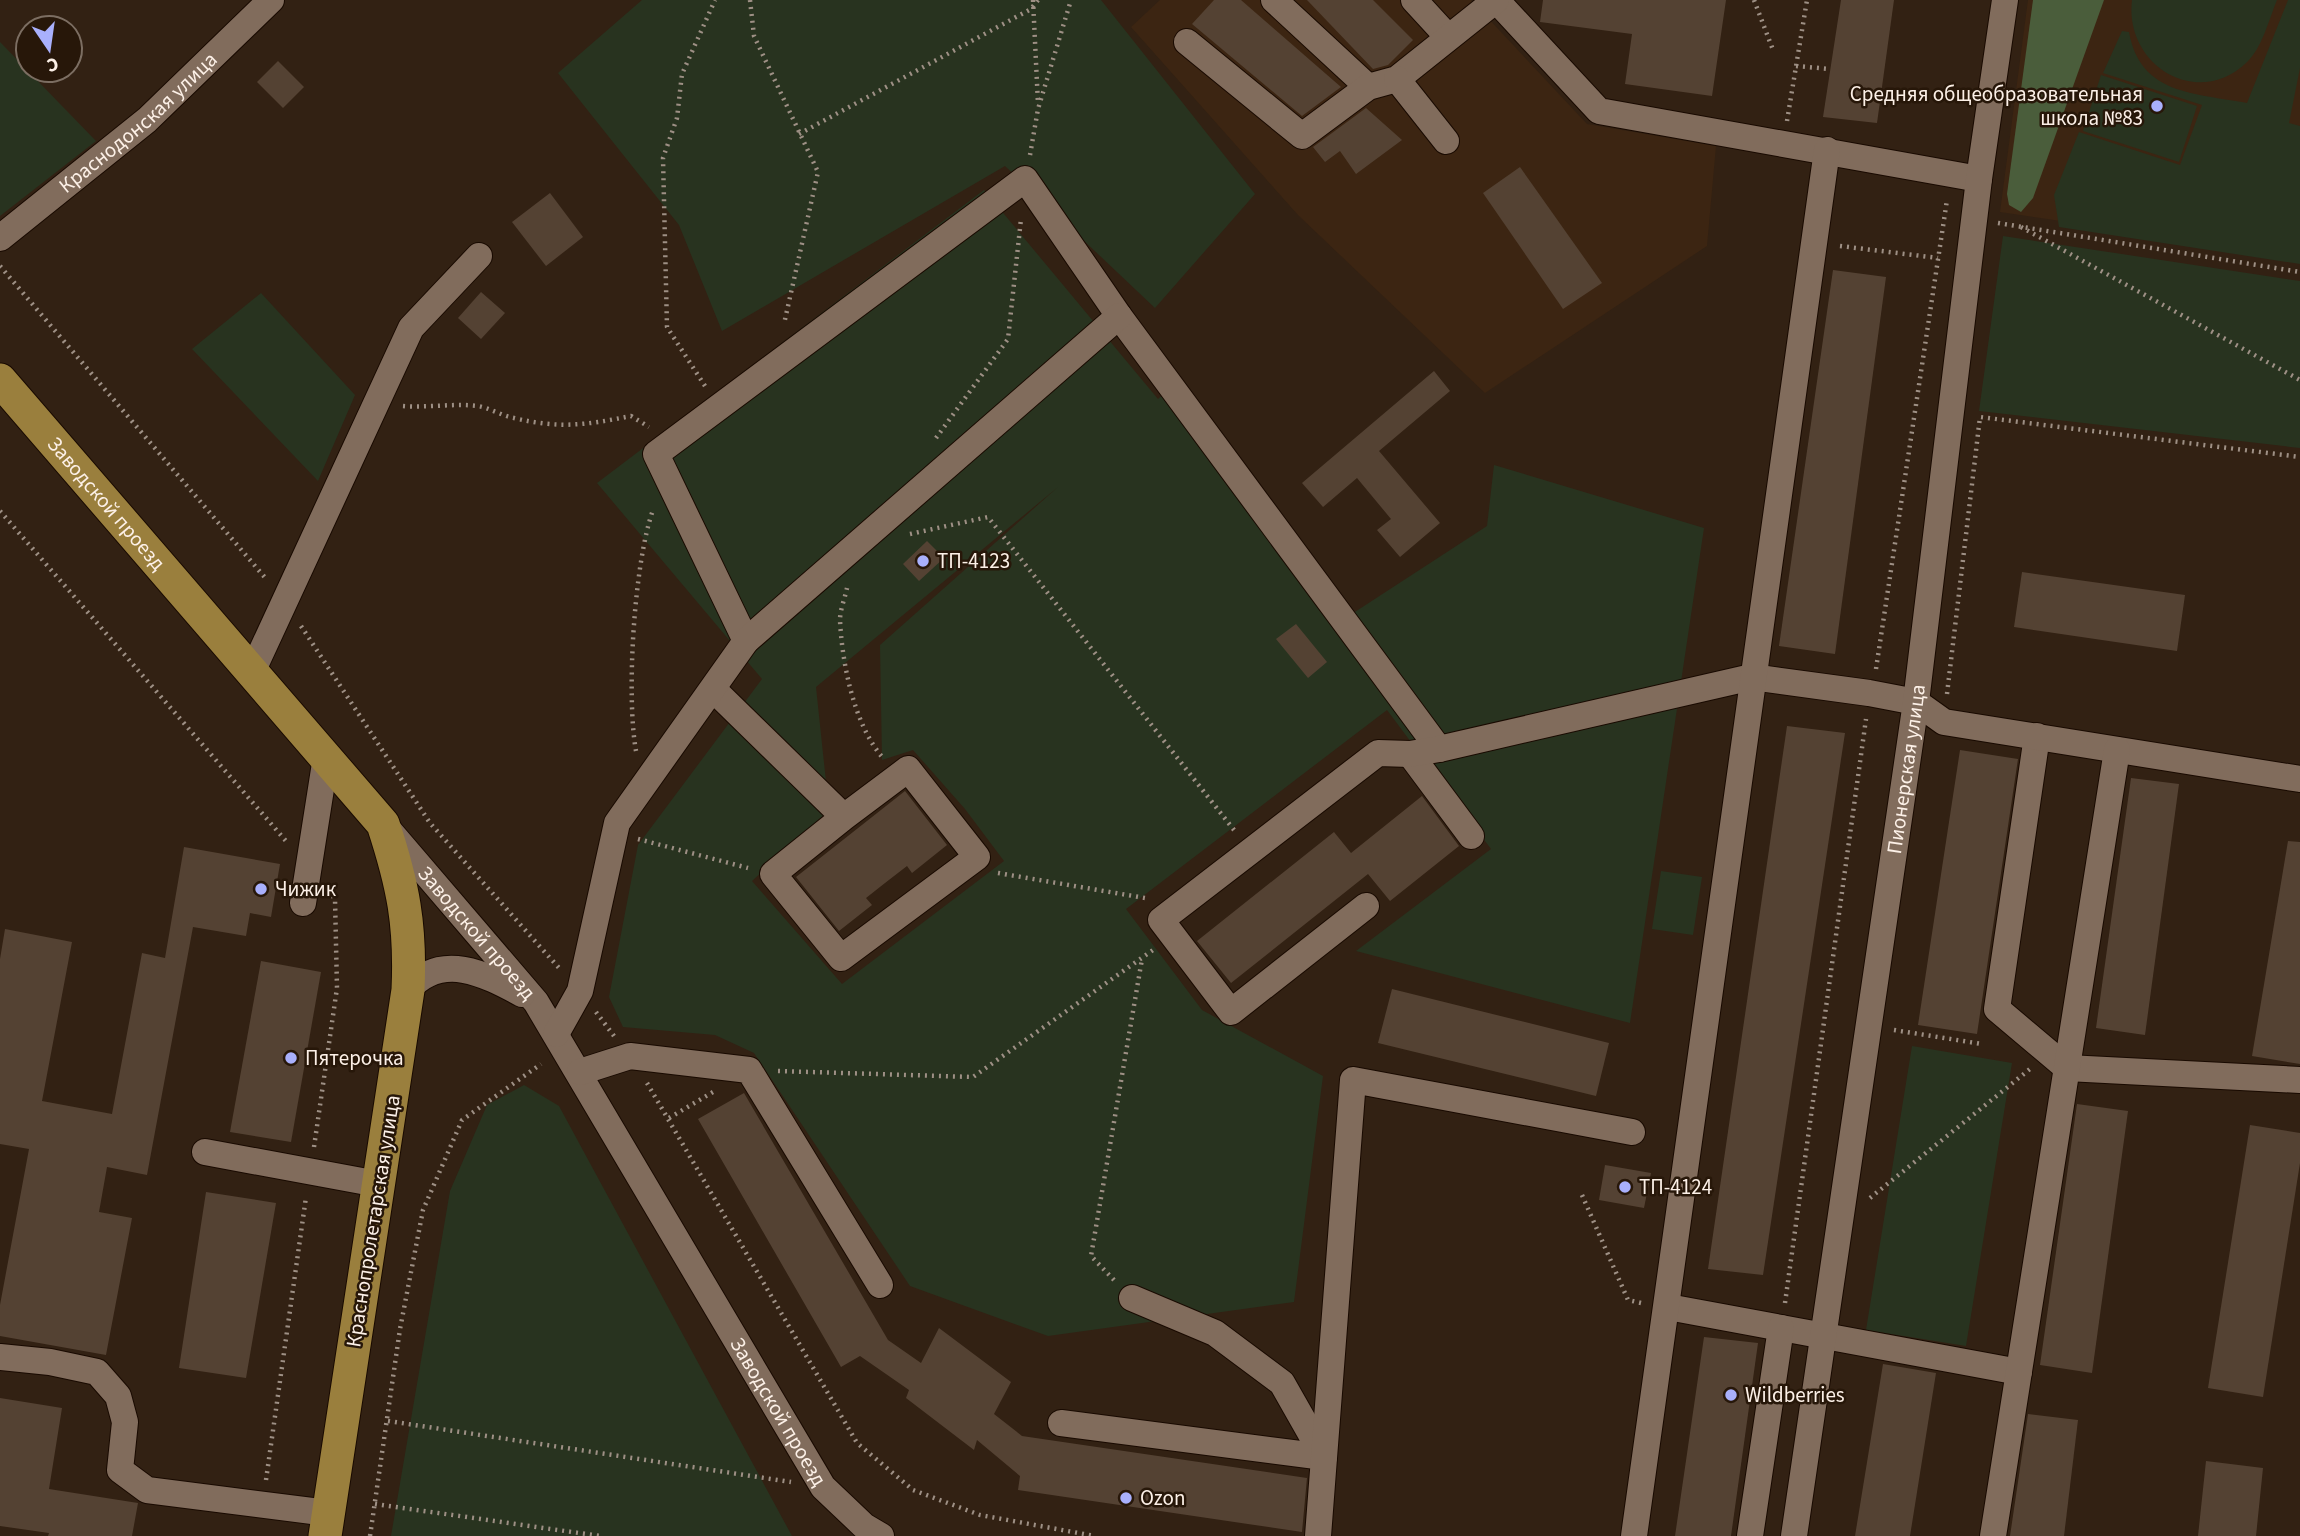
<svg xmlns="http://www.w3.org/2000/svg" width="2300" height="1536" viewBox="0 0 2300 1536" font-family="'Source Sans 3',sans-serif">
  <style>
    .built { fill: #3c2512 }
    .green { fill: #28331f; fill-rule: evenodd }
    .forest { fill: #4a5d3b }
    .building { fill: #544233 }
    .lines { fill: none; stroke-linecap: round; stroke-linejoin: round }
    .minor-casing { stroke: #190a01; stroke-width: 28 }
    .major-casing { stroke: #190a01; stroke-width: 35 }
    .path { stroke: #9e9085; stroke-width: 4.5; stroke-dasharray: 2 5; stroke-linecap: butt }
    .minor { stroke: #816c5c; stroke-width: 26 }
    .major { stroke: #9a7f3d; stroke-width: 33 }
    .poi-dot { fill: #a9b0fc; stroke: #271709; stroke-width: 2.5 }
    .labels { text-anchor: middle; dominant-baseline: central; stroke-width: 5; stroke-linejoin: round; paint-order: stroke }
    .poi-label { font-size: 21px; fill: #fcf0e7; stroke: #271709; text-anchor: start }
    .street-label { font-size: 21px; fill: #fcf0e7; stroke: #271709 }
  </style>
  <rect width="100%" height="100%" fill="#322113"/>
  <g class="built">
    <path d="M1160 0H1471L1587 124 1716 146 1707 246 1485 393 1298 215 1131 27Z"/>
    <path d="M2028 0H2300V256L2000 212Z"/>
  </g>
  <g class="green">
    <path d="M642 0H1101L1255 194 1155 308 1005 166 722 331 679 225 558 73Z"/>
    <path d="M2132 0H2277C2269 19 2262 49 2246 63 2196 110 2124 64 2132 0Z"/>
    <path d="M2288 0H2300V68L2289 123 2300 126V264L2059 227 2054 195 2079 132 2180 165 2202 105 2103 73 2122 31 2129 32C2140 95 2195 93 2247 103Z"/>
    <path d="M0 42 96 141 0 216Z"/>
    <path d="M2101 75 2197 106 2179 162 2083 131Z"/>
    <path d="M984 190 1158 399 1167 391 1341 621 1487 526 1494 465 1704 528 1630 1023 1356 951 1491 849 1387 710 1126 909 1202 1010 1323 1076 1294 1302 1048 1336 910 1286 754 1053 715 1035 623 1027 609 997 638 845 762 679 597 483ZM1058 487 880 645 882 760 913 750 965 809 1004 861 842 984 752 881 829 810 816 687Z"/>
    <path d="M2003 236 2300 281V448L1979 411Z"/>
    <path d="M261 293 355 395 318 481 192 349Z"/>
    <path d="M1661 871 1702 877 1693 935 1652 929Z"/>
    <path d="M1912 1046 2012 1063 1966 1346 1866 1330Z"/>
    <path d="M524 1085 559 1106 792 1536H391L450 1191 487 1105Z"/>
  </g>
  <path class="forest" d="M2033 0H2104L2033 198 2021 212 2009 205 2007 194Z"/>
  <g class="building">
    <path d="M1214 0H1241L1341 87 1302 116 1192 24Z"/>
    <path d="M1307 0H1373L1413 40 1388 65 1373 69Z"/>
    <path d="M1543 0H1726L1712 96 1625 84 1632 34 1540 22Z"/>
    <path d="M1841 0H1894L1877 123 1823 117Z"/>
    <path d="M278 61 304 87 283 108 257 82Z"/>
    <path d="M1366 108 1402 140 1356 174 1340 151 1325 162 1313 147Z"/>
    <path d="M1520 167 1602 283 1563 309 1483 193Z"/>
    <path d="M550 193 583 237 546 266 512 222Z"/>
    <path d="M1833 270 1886 277 1835 654 1779 646Z"/>
    <path d="M481 292 505 313 481 339 458 318Z"/>
    <path d="M1434 371 1450 391 1379 451 1440 523 1400 557 1377 530 1391 519 1357 478 1323 507 1302 483Z"/>
    <path d="M927 541 944 558 919 581 903 564Z"/>
    <path d="M2022 572 2185 595 2177 651 2014 627Z"/>
    <path d="M1296 624 1327 662 1308 678 1276 639Z"/>
    <path d="M1787 726 1845 733 1763 1275 1708 1269Z"/>
    <path d="M1960 750 2018 759 1977 1034 1918 1025Z"/>
    <path d="M2131 778 2179 784 2145 1035 2096 1028Z"/>
    <path d="M905 791 947 845 912 873 907 866 885 883 866 898 872 905 839 931 796 877Z"/>
    <path d="M1422 796 1459 846 1390 901 1368 874 1231 983 1197 941 1334 832 1351 853Z"/>
    <path d="M2288 841 2300 842V1064L2252 1056Z"/>
    <path d="M184 847 280 864 271 917 250 913 246 936 193 927 147 1175 107 1167 99 1212 132 1218 106 1355 0 1336V1305L29 1149 0 1144V959L5 929 72 942 42 1101 112 1114 142 953 165 958Z"/>
    <path d="M261 961 321 972 291 1142 230 1132Z"/>
    <path d="M1392 989 1609 1043 1596 1096 1378 1043Z"/>
    <path d="M744 1093 888 1340 921 1363 939 1328 1011 1382 994 1414 1022 1436 1307 1478 1302 1532 1018 1490 1020 1476 977 1440 974 1450 906 1398 909 1390 860 1356 841 1367 698 1119Z"/>
    <path d="M2077 1104 2128 1111 2092 1373 2040 1365Z"/>
    <path d="M2250 1125 2300 1133V1163L2263 1397 2208 1388Z"/>
    <path d="M1605 1165 1651 1173 1644 1208 1599 1200Z"/>
    <path d="M206 1192 276 1203 246 1378 179 1368Z"/>
    <path d="M1704 1337 1758 1343 1731 1536H1675Z"/>
    <path d="M1883 1364 1936 1373 1910 1536H1855Z"/>
    <path d="M0 1398 62 1408 49 1489 138 1503 132 1536H48L49 1533 0 1526Z"/>
    <path d="M2028 1414 2078 1420 2064 1536H2010Z"/>
    <path d="M2206 1461 2263 1468 2256 1536H2198Z"/>
  </g>
  <g class="lines">
    <defs>
      <g id="minor">
        <path d="M1274 0 1368 87"/>
        <path d="M1414 0 1448 37"/>
        <path d="M1496 0 1599 111 1979 179"/>
        <path d="M1187 42 1302 136 1368 87 1397 79 1496 0"/>
        <path d="M1397 79 1446 141"/>
        <path id="s1" d="M0 238 147 120 271 0"/>
        <path d="M746 641 656 454 1025 179 1119 316 1439 749"/>
        <path d="M252 672 411 328 479 256"/>
        <path d="M713 689 844 817 908 769 977 857 841 958 773 874 844 817"/>
        <path d="M2037 736 1997 1009 2067 1068 2300 1080"/>
        <path d="M1410 754 1471 836"/>
        <path id="s2" d="M387 828 536 1002 823 1487 864 1526 881 1536"/>
        <path d="M303 903 326 757"/>
        <path d="M1366 906 1231 1012 1161 920 1378 753 1410 754 1439 749 1752 677 1869 693 1916 702 1944 722 2300 779"/>
        <path d="M408 990C441 951 485 974 522 994"/>
        <path d="M556 1034 580 991 617 823 746 641 1119 316"/>
        <path d="M580 1072 630 1056 749 1070 880 1285"/>
        <path d="M205 1152 378 1184"/>
        <path d="M1668 1307 2019 1372"/>
        <path d="M0 1357 50 1362 97 1372 118 1396 125 1422 120 1470 147 1490 328 1513"/>
        <path d="M1061 1423 1324 1457 1282 1383 1215 1333 1132 1298"/>
        <path d="M1318 1536 1353 1080 1632 1132"/>
        <path d="M1634 1536 1827 150"/>
        <path d="M1750 1536 1781 1328"/>
        <path id="s3" d="M1794 1536 1916 702 1979 179 2005 0"/>
        <path d="M1993 1536 2117 750"/>
      </g>
      <g id="major">
        <path id="s4" d="M0 380 383 824C403 885 411 925 408 990L325 1536"/>
      </g>
    </defs>
    <use href="#minor" class="minor-casing"/>
    <use href="#major" class="major-casing"/>
    <g class="path">
      <path d="M750 0 754 36 818 172 784 324"/>
      <path d="M1033 0 1038 104"/>
      <path d="M1754 0 1773 50"/>
      <path d="M1796 66 1830 69"/>
      <path d="M1787 121 1807 0"/>
      <path d="M799 134 1031 9 1038 0"/>
      <path d="M1030 155 1038 109 1071 0"/>
      <path d="M1998 223 2300 272"/>
      <path d="M2021 227 2300 380"/>
      <path d="M1840 246 1938 258"/>
      <path d="M0 266 267 580"/>
      <path d="M705 386 667 327 663 158 677 118 682 74 715 0"/>
      <path d="M403 406C428 408 452 403 478 406 490 408 502 416 514 418 559 429 586 425 631 416L649 427"/>
      <path d="M936 438 1008 339 1021 219"/>
      <path d="M0 511 286 841"/>
      <path d="M910 534 988 517 1234 830"/>
      <path d="M847 588C845 598 840 610 840 620 842 663 854 725 883 758"/>
      <path d="M301 626 430 823 559 968"/>
      <path d="M1876 669 1947 200"/>
      <path d="M1947 694 1980 417 2300 457"/>
      <path d="M636 751C626 696 634 563 653 510"/>
      <path d="M638 839 748 868"/>
      <path d="M998 873 1145 898"/>
      <path d="M596 1012 614 1036"/>
      <path d="M1894 1030 1982 1044"/>
      <path d="M778 1071 973 1077 1153 950"/>
      <path d="M647 1083 857 1443 913 1490 980 1515 1095 1536"/>
      <path d="M669 1118 713 1092"/>
      <path d="M314 1147 337 988 335 899 330 893"/>
      <path d="M1582 1195 1628 1300 1641 1303"/>
      <path d="M1870 1198 2030 1069"/>
      <path d="M1114 1280 1091 1256 1142 959"/>
      <path d="M1785 1303 1866 719"/>
      <path d="M388 1421 791 1482"/>
      <path d="M266 1480 306 1197"/>
      <path d="M375 1504 600 1536"/>
      <path d="M370 1536 400 1329 423 1210 462 1120 541 1064"/>
    </g>
    <use href="#minor" class="minor"/>
    <use href="#major" class="major"/>
  </g>
  <g class="poi-dot">
    <circle cx="2157" cy="106" r="7"/>
    <circle cx="923" cy="561" r="7"/>
    <circle cx="261" cy="889" r="7"/>
    <circle cx="291" cy="1058" r="7"/>
    <circle cx="1625" cy="1187" r="7"/>
    <circle cx="1731" cy="1395" r="7"/>
    <circle cx="1126" cy="1498" r="7"/>
  </g>
  <g class="labels">
    <g class="poi-label">
      <text x="2143" y="94" text-anchor="end">Средняя общеобразовательная<tspan x="2143" dy="24">школа №83</tspan></text>
      <text x="937" y="561">ТП-4123</text>
      <text x="275" y="889">Чижик</text>
      <text x="305" y="1058">Пятерочка</text>
      <text x="1639" y="1187">ТП-4124</text>
      <text x="1745" y="1395">Wildberries</text>
      <text x="1140" y="1498">Ozon</text>
    </g>
    <g class="street-label">
      <text stroke="none"><textPath href="#s1" startOffset="180">Краснодонская улица</textPath></text>
      <text stroke="none"><textPath href="#s4" startOffset="163">Заводской проезд</textPath></text>
      <text stroke="none"><textPath href="#s3" startOffset="775">Пионерская улица</textPath></text>
      <text stroke="none"><textPath href="#s2" startOffset="138">Заводской проезд</textPath></text>
      <text transform="translate(373 1221) rotate(-81)">Краснопролетарская улица</text>
      <text stroke="none"><textPath href="#s2" startOffset="705">Заводской проезд</textPath></text>
    </g>
  </g>
  <g transform="translate(49 49) rotate(167)"><circle r="33" fill="#271709" stroke="#7c6e62" stroke-width="2"/>
  <path d="M0-5L12 26L0 18L-12 26Z" fill="#a9b0fc"/>
  <text y="-10" font-size="19" font-weight="bold" text-anchor="middle" fill="#fcf0e7">С</text>
  </g>
</svg>
